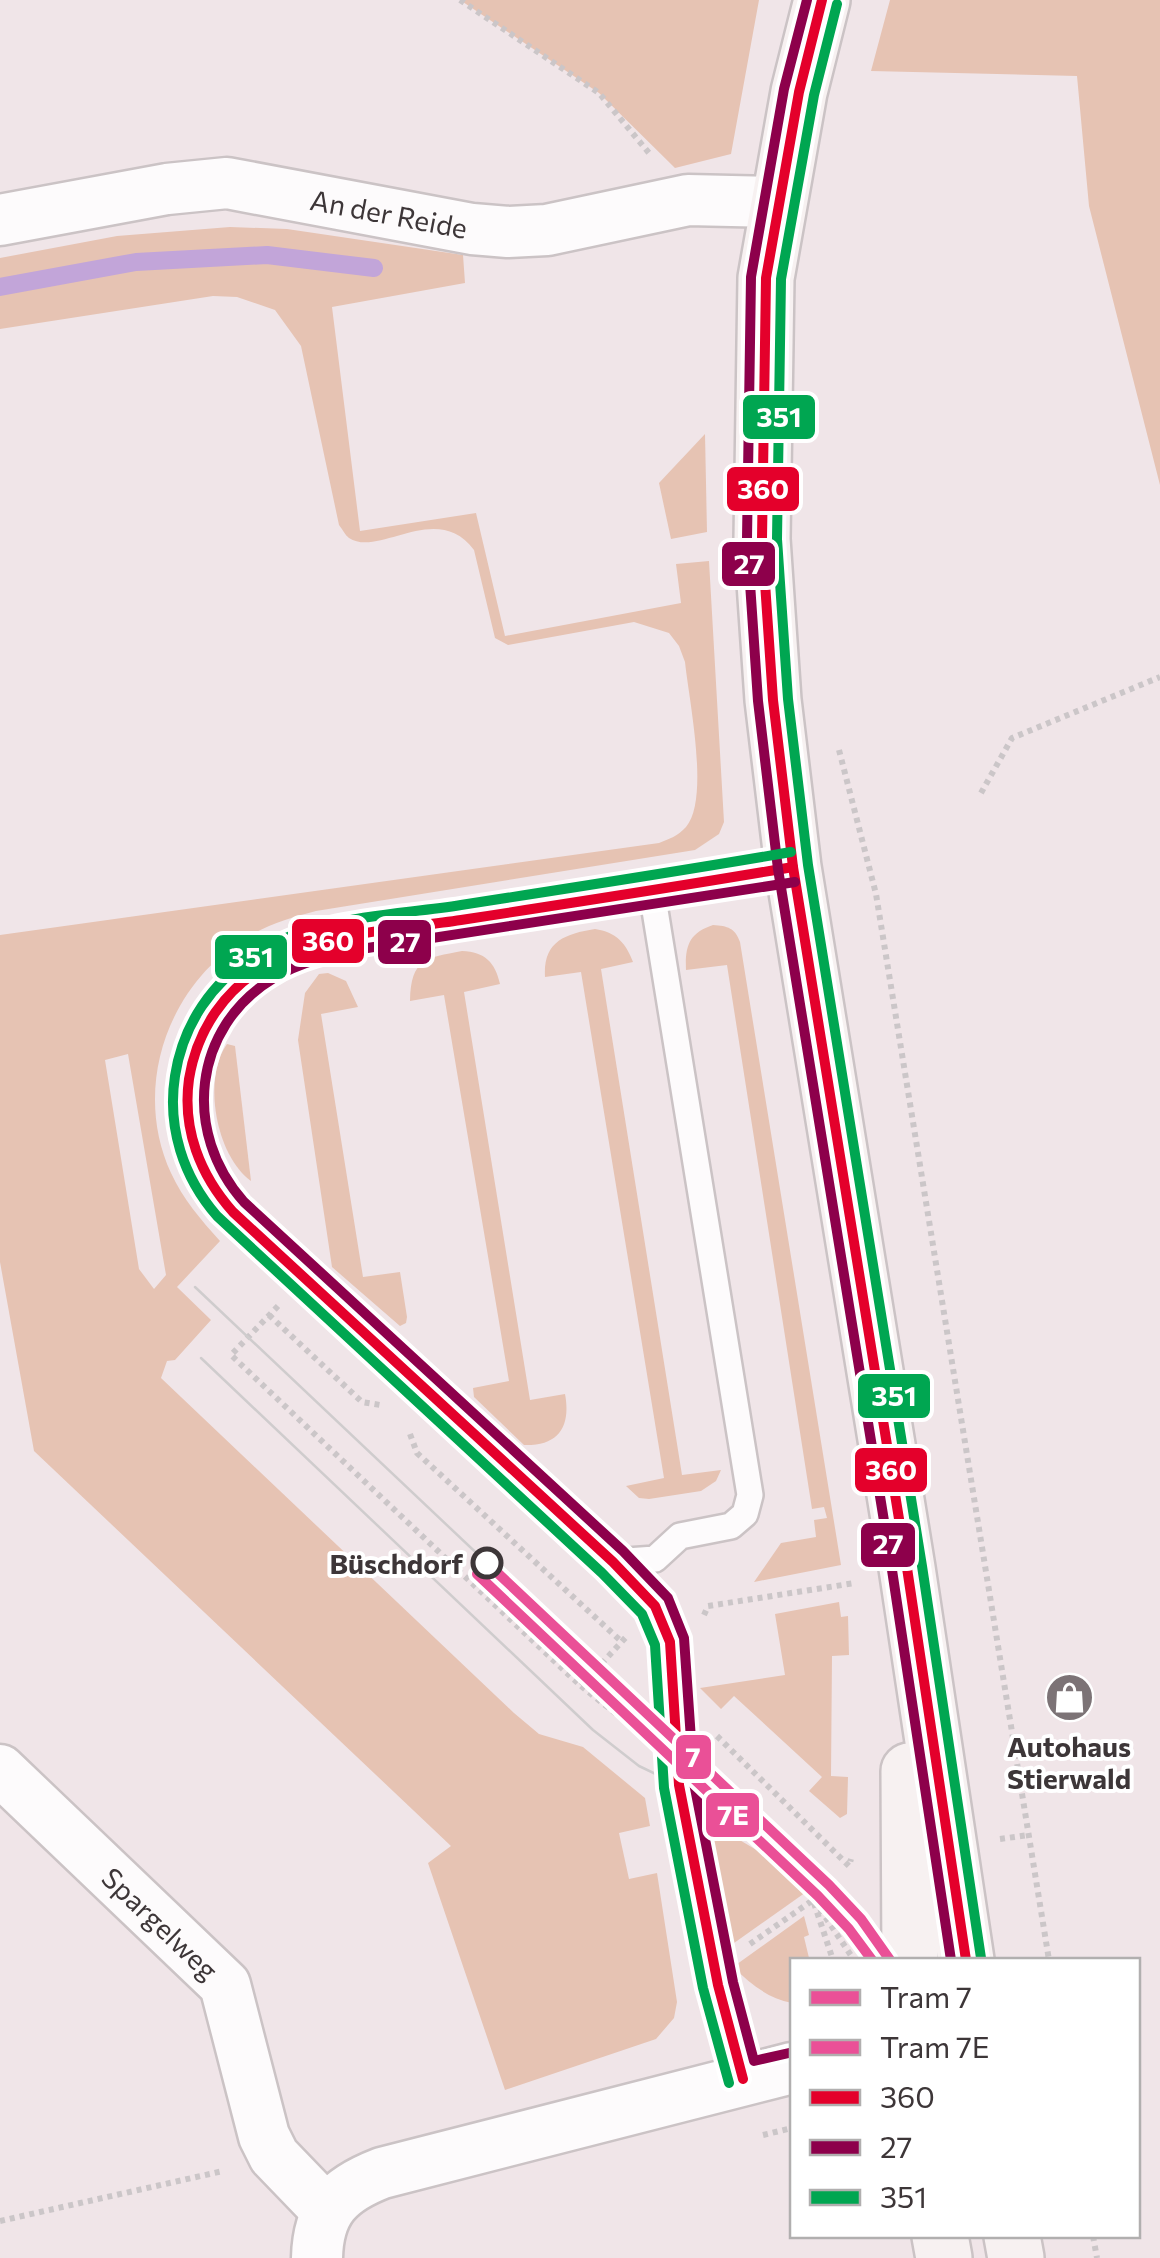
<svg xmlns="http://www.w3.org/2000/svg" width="1160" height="2258" viewBox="0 0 1160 2258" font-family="Commissioner,sans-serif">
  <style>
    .green { fill: #e6c3b3; fill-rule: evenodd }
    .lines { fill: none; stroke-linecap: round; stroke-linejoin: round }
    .stream { stroke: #c2a5d9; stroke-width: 18 }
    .lane-casing { stroke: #cbc3c5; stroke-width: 30 }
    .street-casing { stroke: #cbc3c5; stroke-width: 55 }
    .secondary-casing { stroke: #cbc3c5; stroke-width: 60 }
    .path { stroke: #cbc6c8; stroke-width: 6; stroke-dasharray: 5 5; stroke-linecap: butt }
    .lane { stroke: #fdfbfc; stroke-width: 25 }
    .street { stroke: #fdfbfc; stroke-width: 50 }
    .secondary { stroke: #f7f1f1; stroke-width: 55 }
    .tram { stroke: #cfcccd; stroke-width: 2.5 }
    .bus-1-casing { stroke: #fff; stroke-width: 18 }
    .bus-2-casing { stroke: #fff; stroke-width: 18 }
    .bus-3-casing { stroke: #fff; stroke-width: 18 }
    .bus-1 { stroke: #e4002b; stroke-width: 10 }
    .bus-2 { stroke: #8d004b; stroke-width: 10 }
    .bus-3 { stroke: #00a651; stroke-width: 10 }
    .tram-1-casing { stroke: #fff; stroke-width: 18 }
    .tram-2-casing { stroke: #fff; stroke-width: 18 }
    .tram-1 { stroke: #ea5097; stroke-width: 10 }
    .tram-2 { stroke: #ea5097; stroke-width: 10 }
    .stop-dot { fill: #fff; stroke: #3d3638; stroke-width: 5 }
    .labels { text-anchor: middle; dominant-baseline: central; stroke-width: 8; stroke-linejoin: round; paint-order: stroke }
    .street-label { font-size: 28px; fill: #3d3638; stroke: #fff }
    .stop-label { font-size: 28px; font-weight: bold; fill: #3d3638; stroke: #fff; text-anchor: end }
    .poi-label { font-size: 28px; font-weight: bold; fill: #3d3638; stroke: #fff }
    .line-badge { stroke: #fff; stroke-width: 4 }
    .badge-label { font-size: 28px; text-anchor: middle; font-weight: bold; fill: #fff }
  </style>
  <rect width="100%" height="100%" fill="#f0e5e8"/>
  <g class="green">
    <path d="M460 0H759L731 154 675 168 599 93Z"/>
    <path d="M890 0H1160V485L1089 206 1077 76 871 71Z"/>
    <path d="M230 227 287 229 463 255 465 283 332 307 360 531 476 513 505 636 681 603 676 564 709 561 724 822 719 834 695 850 316 911C293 917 272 923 251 935 169 981 131 1086 171 1173 183 1199 201 1220 220 1241L177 1287 211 1320 175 1360 167 1361 161 1378 514 1713 539 1734 583 1747 645 1798 650 1826 619 1833 629 1879 657 1873 677 2002 674 2018 656 2039 505 2090 428 1863 451 1846 34 1451 0 1262V935L659 843C669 839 678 836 686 827 710 799 689 700 685 662L679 646 669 633 634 622 508 645 495 638 474 550C437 500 379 558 349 538 345 535 343 530 339 525L301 346 275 310 237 297 213 296 0 329V258L117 236ZM128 1054 166 1275 154 1289 139 1269 105 1060Z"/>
    <path d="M705 434 707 532 671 539 659 483Z"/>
    <path d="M713 925C728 926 735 928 740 942L841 1565 754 1582 781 1543 816 1537 814 1520 827 1518 824 1507 812 1509 727 965 686 970C685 946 689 933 713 925Z"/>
    <path d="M595 929C616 932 626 943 633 962L601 969 682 1475 721 1470 716 1481 701 1491 649 1499 639 1498 626 1486 664 1478 581 972 545 977C543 942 564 934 595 929Z"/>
    <path d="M462 951C485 952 495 962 500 984L464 992 530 1400 565 1394C571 1426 559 1446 524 1445L474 1397 473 1388 509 1381 444 995 410 1001C411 958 426 958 462 951Z"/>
    <path d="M328 973 346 981 358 1007 321 1014 363 1277 400 1272 407 1317 406 1323 400 1326 332 1267 298 1040 305 993 319 974Z"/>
    <path d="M227 1044 235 1046 251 1181C216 1156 202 1079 227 1044Z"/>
    <path d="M839 1602 841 1617 848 1616 849 1655 832 1656 831 1776 848 1777 847 1814 840 1818 809 1791 822 1777 734 1696 721 1709 700 1688 785 1675 775 1614Z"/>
    <path d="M701 1817 765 1855 809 1890 727 1948Z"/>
    <path d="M804 1916 809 1935 804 1937 809 1958 815 1957 816 1960H792V2003C767 1998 751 1984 733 1967Z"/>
  </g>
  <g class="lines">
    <path class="stream" d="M0 287 136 262 267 255 374 268"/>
    <defs>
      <g id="lane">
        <path d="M613 1562 655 1559 680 1536 731 1526 745 1514 750 1495 652 892"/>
        <path d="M743 2079 718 1985 679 1785 670 1642 655 1606 613 1562 248 1228C235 1214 220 1199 209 1182 165 1105 189 1010 266 965 321 933 394 930 456 921 569 903 681 886 793 867"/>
      </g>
      <g id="street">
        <path id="s1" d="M0 220 167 189 227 183 472 229 508 232 547 230 688 200 777 202"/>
        <path id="s2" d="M0 1770 225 1985 264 2136 274 2156 327 2211"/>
        <path d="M317 2258C318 2210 338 2190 382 2173L792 2068"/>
      </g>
      <g id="secondary">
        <path d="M822 0 799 92 766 278 762 539 773 700 793 867 907 1568 966 1960"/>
        <path d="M909 1771 910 1960"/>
        <path d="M940 2236 944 2258"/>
        <path d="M1012 2236 1016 2258"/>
      </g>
    </defs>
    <use href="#lane" class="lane-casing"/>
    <use href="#street" class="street-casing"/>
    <use href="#secondary" class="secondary-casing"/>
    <g class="path">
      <path d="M460 0 599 93 649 153"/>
      <path d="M839 750 876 894 1049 1960"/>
      <path d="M981 793 1012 738 1160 677"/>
      <path d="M278 1306 231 1355 569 1675 581 1686 627 1636"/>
      <path d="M269 1315 362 1402 380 1405"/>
      <path d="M410 1434 417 1453 622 1642"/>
      <path d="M704 1615 708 1606 855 1583"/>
      <path d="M581 1686 634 1728"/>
      <path d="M717 1736 849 1866 851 1859"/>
      <path d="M1000 1839 1029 1835"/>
      <path d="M820 1909 854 1960"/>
      <path d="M750 1944 813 1900 833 1960"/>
      <path d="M763 2135 792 2128"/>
      <path d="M0 2221 223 2171"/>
      <path d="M1093 2236 1097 2258"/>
    </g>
    <use href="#lane" class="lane"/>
    <use href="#street" class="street"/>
    <use href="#secondary" class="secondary"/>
    <g class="tram">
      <path d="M195 1287 487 1563"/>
      <path d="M201 1358 593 1730 639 1766 743 1816 816 1873"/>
    </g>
    <defs>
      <g id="bus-1">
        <path d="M822 0 799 92 766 278 762 539 773 700 793 867 907 1568 966 1960"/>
        <path d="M743 2079 718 1985 679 1785 670 1642 655 1606 613 1562 233 1212C200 1175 182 1129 189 1079 197 1030 225 988 269 964 327 931 397 930 461 920 572 903 683 886 793 867"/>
      </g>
      <g id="bus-2">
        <path d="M807 0 784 89 751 277 747 539 758 701 778 869 892 1570 951 1960"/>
        <path d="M789 2053 754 2061 733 1982 694 1783 684 1638 668 1598 623 1551 244 1202C182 1133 192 1027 274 978 300 962 331 955 361 949L795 882"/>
      </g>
      <g id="bus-3">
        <path d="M837 4 814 95 781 279 777 539 788 699 808 865 922 1566 981 1958"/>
        <path d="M729 2083 703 1988 664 1788 655 1645 642 1614 602 1573 217 1216C183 1177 167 1127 175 1076 183 1024 212 982 256 954 315 915 393 916 461 905 571 888 681 871 791 852"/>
      </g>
    </defs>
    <use href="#bus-1" class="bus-1-casing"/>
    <use href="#bus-2" class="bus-2-casing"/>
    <use href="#bus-3" class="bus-3-casing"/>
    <use href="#bus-1" class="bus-1"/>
    <use href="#bus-2" class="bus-2"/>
    <use href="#bus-3" class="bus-3"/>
    <defs>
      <path id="tram-1" d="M487 1563 829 1885 861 1919 890 1960"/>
      <path id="tram-2" d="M477 1574 818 1896 849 1929 872 1960"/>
    </defs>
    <use href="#tram-1" class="tram-1-casing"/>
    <use href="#tram-2" class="tram-2-casing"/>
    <use href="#tram-1" class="tram-1"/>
    <use href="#tram-2" class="tram-2"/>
  </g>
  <defs>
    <symbol id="shop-disc" viewBox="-11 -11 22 22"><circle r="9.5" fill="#7c7376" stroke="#fff"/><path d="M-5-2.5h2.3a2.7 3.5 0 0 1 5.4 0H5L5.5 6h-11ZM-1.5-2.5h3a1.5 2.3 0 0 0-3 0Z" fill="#fff"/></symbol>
  </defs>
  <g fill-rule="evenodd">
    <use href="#shop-disc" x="1042" y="1670" width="55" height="55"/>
  </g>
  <circle class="stop-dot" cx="487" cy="1563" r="14"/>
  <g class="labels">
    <g class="street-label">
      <text stroke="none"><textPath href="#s1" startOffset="395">An der Reide</textPath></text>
      <text stroke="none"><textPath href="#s2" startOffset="222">Spargelweg</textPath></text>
    </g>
    <g class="stop-label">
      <text x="463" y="1563">Büschdorf</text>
    </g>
    <g class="poi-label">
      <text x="1069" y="1746">Autohaus<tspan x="1069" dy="32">Stierwald</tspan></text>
    </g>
  </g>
  <g class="line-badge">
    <rect x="741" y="393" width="76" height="48" rx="10" fill="#00a651"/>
    <rect x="725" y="465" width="76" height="48" rx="10" fill="#e4002b"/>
    <rect x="720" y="540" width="57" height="48" rx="10" fill="#8d004b"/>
    <rect x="290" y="917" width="76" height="48" rx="10" fill="#e4002b"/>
    <rect x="376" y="918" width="57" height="48" rx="10" fill="#8d004b"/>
    <rect x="213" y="933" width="76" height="48" rx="10" fill="#00a651"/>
    <rect x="856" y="1372" width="76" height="48" rx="10" fill="#00a651"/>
    <rect x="853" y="1446" width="76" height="48" rx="10" fill="#e4002b"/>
    <rect x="859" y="1521" width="58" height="48" rx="10" fill="#8d004b"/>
    <rect x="674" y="1733" width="39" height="48" rx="10" fill="#ea5097"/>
    <rect x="704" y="1791" width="57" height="48" rx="10" fill="#ea5097"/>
  </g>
  <g class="badge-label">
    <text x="779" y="427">351</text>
    <text x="763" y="499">360</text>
    <text x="749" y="574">27</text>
    <text x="328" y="951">360</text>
    <text x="405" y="952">27</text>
    <text x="251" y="967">351</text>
    <text x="894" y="1406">351</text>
    <text x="891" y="1480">360</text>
    <text x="888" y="1554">27</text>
    <text x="693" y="1767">7</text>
    <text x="733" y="1825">7E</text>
  </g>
  <rect x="790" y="1958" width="350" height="280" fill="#ffffff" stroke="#b1afaf" stroke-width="2.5"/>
  <rect x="810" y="1990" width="50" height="15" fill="#ea5097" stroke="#b1afaf" stroke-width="2.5"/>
  <text x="880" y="2008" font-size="30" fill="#3d3638">Tram 7</text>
  <rect x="810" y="2040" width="50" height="15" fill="#ea5097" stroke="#b1afaf" stroke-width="2.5"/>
  <text x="880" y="2058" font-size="30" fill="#3d3638">Tram 7E</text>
  <rect x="810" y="2090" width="50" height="15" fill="#e4002b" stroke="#b1afaf" stroke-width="2.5"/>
  <text x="880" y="2108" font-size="30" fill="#3d3638">360</text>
  <rect x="810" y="2140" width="50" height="15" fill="#8d004b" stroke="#b1afaf" stroke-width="2.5"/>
  <text x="880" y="2158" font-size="30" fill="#3d3638">27</text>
  <rect x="810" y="2190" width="50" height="15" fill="#00a651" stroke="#b1afaf" stroke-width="2.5"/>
  <text x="880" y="2208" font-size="30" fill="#3d3638">351</text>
</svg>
